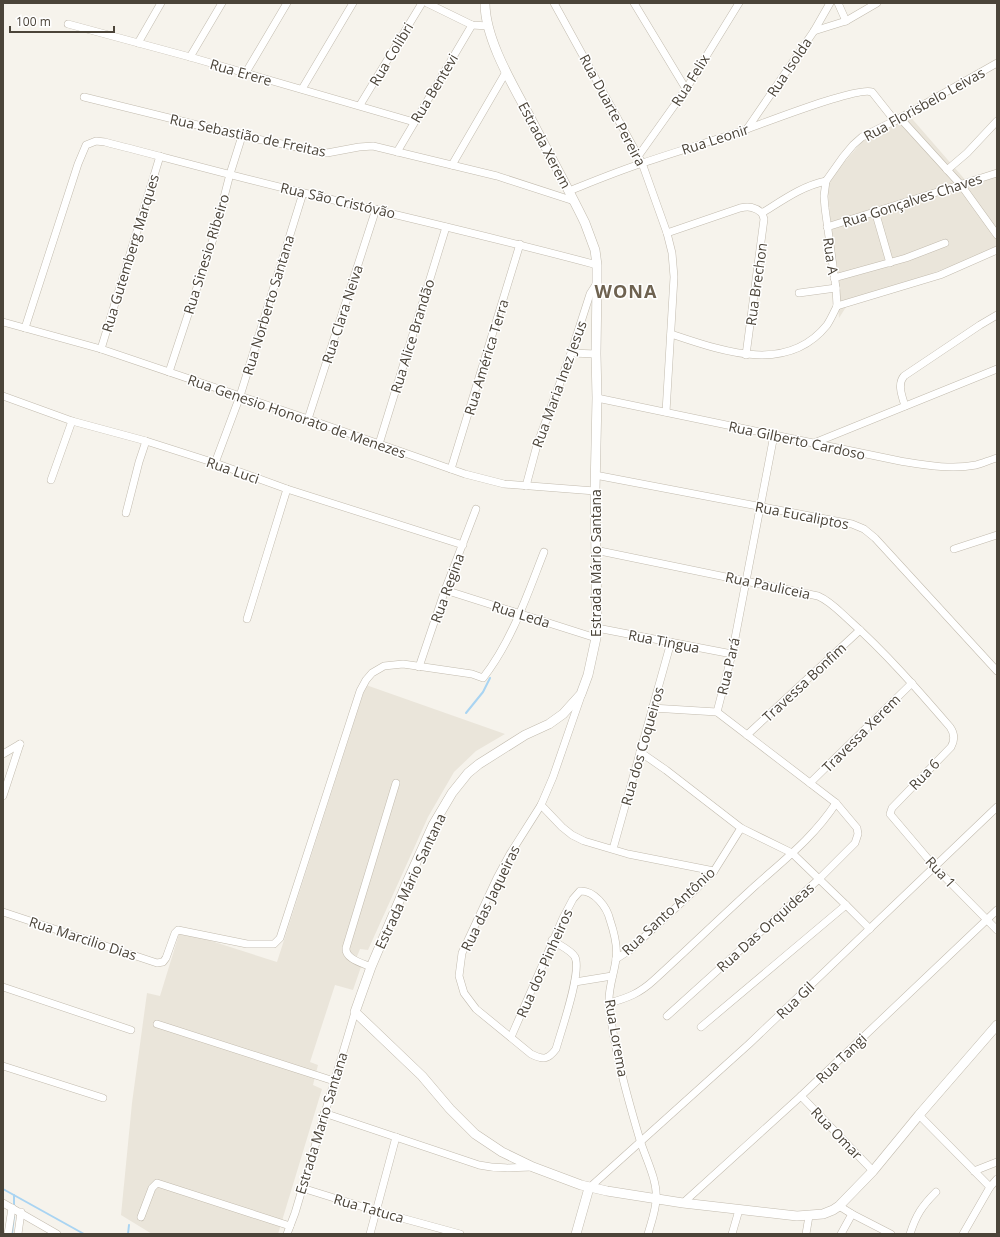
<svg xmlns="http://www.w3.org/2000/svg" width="1000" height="1237" viewBox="0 0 1000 1237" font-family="'Open Sans',sans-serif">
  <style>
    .residential { fill: #eae5da }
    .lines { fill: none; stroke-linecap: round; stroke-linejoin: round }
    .stream { stroke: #a9d4f2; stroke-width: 2 }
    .minor-casing { stroke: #c2bbae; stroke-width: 8 }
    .tertiary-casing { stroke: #c2bbae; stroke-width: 10 }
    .minor { stroke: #fff; stroke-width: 7 }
    .tertiary { stroke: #fff; stroke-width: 9 }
    .labels { text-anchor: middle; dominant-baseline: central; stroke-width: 3; stroke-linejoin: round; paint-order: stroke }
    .street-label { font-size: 14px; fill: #4b4439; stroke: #fff }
    .district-label { font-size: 18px; font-weight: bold; letter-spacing: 1px; fill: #6e6250; stroke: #fff }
  </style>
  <rect width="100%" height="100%" fill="#f6f3ec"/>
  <g class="residential">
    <path d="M907 113 967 182 997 173V248L846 307 839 318 827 182 868 135Z"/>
    <path d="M366 685 505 734 476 751 454 772 428 817 368 950 360 949 354 964 361 967 353 990 335 985 310 1062 318 1065 313 1085 322 1089 278 1234H152L121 1215 132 1103 147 993 160 996 180 931 277 962Z"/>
  </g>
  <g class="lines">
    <g class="stream">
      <path d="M466 713 483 692 490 678"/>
      <path d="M3 1189 84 1234"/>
      <path d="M14 1207V1195"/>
      <path d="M12 1234 14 1215"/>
      <path d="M128 1234 129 1225"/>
    </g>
    <defs>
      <g id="minor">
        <path d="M427 3 472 25 488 26"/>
        <path d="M554 3 642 163 667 233 672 253 674 277 666 412"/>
        <path d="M634 3 686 89"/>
        <path d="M838 3 846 21"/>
        <path d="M68 24 190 57 414 122"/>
        <path d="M814 31 846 21 877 3"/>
        <path d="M138 43 161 3"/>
        <path d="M190 57 222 3"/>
        <path d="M245 74 287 3"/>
        <path d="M302 89 353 3"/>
        <path d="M84 97 242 136 327 153 359 147 373 146 497 176 574 201"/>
        <path d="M360 105 422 3"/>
        <path d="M900 118 961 185 997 235"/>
        <path d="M747 129 814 31 830 3"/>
        <path d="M397 152 472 25"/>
        <path d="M639 155 686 89 739 3"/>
        <path d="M452 165 506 72"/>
        <path d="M947 170 967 153 997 121"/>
        <path d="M569 191C594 181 618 171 643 163 678 151 713 141 747 129 767 122 858 86 872 92L895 121"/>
        <path d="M875 211 890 263"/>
        <path d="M827 227 997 173"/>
        <path d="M667 233 740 208C749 206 755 207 762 213 783 200 802 186 826 181"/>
        <path d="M834 278 906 258 945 243"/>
        <path d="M799 293 836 288"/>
        <path d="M837 306 836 288 825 208 824 196 826 181 843 157 853 145 862 137 900 118 997 63"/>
        <path d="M837 306 940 275 997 250"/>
        <path d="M3 322 101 349 308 419 465 474 504 484 595 491"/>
        <path d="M25 328 78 164 86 145 96 141 105 142C171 159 237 177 304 193 402 216 500 239 597 265"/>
        <path d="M671 334C722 351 787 375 827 325 831 319 834 312 837 306"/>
        <path d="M101 349 160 156"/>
        <path d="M571 353 596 354"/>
        <path d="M746 355 764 219 762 213"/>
        <path d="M169 372 214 236 230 174 242 136"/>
        <path d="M3 396 72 421 146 441 215 463 287 489 463 545"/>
        <path d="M597 398 900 461C925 465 951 470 976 465 983 463 990 460 997 458"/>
        <path d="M905 406C902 396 897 384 904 376L980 325 997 315"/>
        <path d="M308 419 376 209"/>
        <path d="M814 443 997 369"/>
        <path d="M379 444 446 227"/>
        <path d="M215 463 240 396 303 193"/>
        <path d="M451 469 520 244"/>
        <path d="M595 475 852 524 864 529 875 538 997 671"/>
        <path d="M51 480 72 421"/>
        <path d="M526 486 537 445 571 353 590 294 597 283"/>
        <path d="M126 513 139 462 146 441"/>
        <path d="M954 549 997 535"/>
        <path d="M595 550 818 596C830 601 839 611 849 620 886 653 918 690 950 727 955 734 955 740 951 747L892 808 890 814 935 867 997 930"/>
        <path d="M445 590 596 638"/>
        <path d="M247 619 287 489"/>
        <path d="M597 628 732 654"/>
        <path d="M419 667 445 590 476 509"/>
        <path d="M652 708 717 712"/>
        <path d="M747 735 860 630"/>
        <path d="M3 754 20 744"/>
        <path d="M810 783 912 683"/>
        <path d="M3 796 20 744"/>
        <path d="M541 805 562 827 572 835 584 841 628 854 714 871"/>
        <path d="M741 828 792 853 846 905 870 929"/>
        <path d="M613 849 671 642"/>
        <path d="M3 912 157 963 163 962 166 958 175 933 178 930 247 944H274L280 938 360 691 366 680 372 673 384 666 403 664 472 674 483 678C512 641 527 595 544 552"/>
        <path d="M552 940C559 945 571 950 575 957 582 972 561 1031 556 1049 548 1060 543 1060 531 1054L476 1009 464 993 459 976 462 953 497 878 510 854 541 805 553 777 581 696"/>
        <path d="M616 959 630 950 697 888 714 871 741 828 666 770 640 752"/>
        <path d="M371 967C362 963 345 959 346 948L396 783"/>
        <path d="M575 982 612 976"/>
        <path d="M3 987 131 1030"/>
        <path d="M609 1003C628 998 640 993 654 980 688 949 721 917 755 886 784 860 814 837 836 803"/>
        <path d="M667 1016 819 879 855 843 858 834 857 828 836 803 717 712 732 654 774 435"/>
        <path d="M157 1024 334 1081"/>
        <path d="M701 1027 846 905"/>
        <path d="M511 1037 563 918 573 899 580 891C594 890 607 907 610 920 614 932 618 947 616 959 614 975 608 988 609 1004 614 1050 627 1096 640 1140 645 1157 658 1181 656 1199 656 1210 651 1223 648 1234"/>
        <path d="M3 1066 103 1098"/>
        <path d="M801 1096 873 1171"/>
        <path d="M324 1113 479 1165C497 1169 514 1168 533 1167"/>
        <path d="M919 1115 990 1187"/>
        <path d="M974 1171 997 1162"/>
        <path d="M302 1188 376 1211 460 1234"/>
        <path d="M589 1188 749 1044 997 807"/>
        <path d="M3 1203 57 1234"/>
        <path d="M683 1203 801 1096 997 910"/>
        <path d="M839 1206 852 1214 891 1234"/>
        <path d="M141 1217 152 1188 157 1183 290 1226"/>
        <path d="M8 1234 12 1208"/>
        <path d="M18 1234 21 1212"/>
        <path d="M287 1234 295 1213 355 1012"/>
        <path d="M370 1234 396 1137"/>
        <path d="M732 1234 739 1210"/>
        <path d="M806 1234 809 1216"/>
        <path d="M841 1234 852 1214"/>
        <path d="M910 1234C916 1215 922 1206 936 1192"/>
        <path d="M963 1234 990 1187 997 1179"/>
      </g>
      <g id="tertiary">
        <path d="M485 3C485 40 514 87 531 119 549 154 568 188 585 223L595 250 597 265V283L596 354 597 398 595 491 597 628 596 638 588 675 581 694 563 714 549 724 525 735 479 764 468 773 452 793 433 825 408 880 371 967 355 1012 422 1076 450 1109 475 1134 502 1152 533 1167 581 1185 607 1191 683 1203 797 1216 823 1214 833 1210 839 1206 873 1171 919 1115 997 1025"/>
        <path d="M576 1234 589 1188"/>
      </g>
    </defs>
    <use href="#minor" class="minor-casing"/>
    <use href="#tertiary" class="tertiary-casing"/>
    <use href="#minor" class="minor"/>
    <use href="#tertiary" class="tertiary"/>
  </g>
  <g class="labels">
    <g class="street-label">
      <text transform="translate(391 54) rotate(-59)">Rua Colibri</text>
      <text transform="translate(789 67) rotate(-56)">Rua Isolda</text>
      <text transform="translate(241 72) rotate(16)">Rua Erere</text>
      <text transform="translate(690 80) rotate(-58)">Rua Felix</text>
      <text transform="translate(434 88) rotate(-59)">Rua Bentevi</text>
      <text transform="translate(924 104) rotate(-29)">Rua Florisbelo Leivas</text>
      <text transform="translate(613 110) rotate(62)">Rua Duarte Pereira</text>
      <text transform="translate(248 135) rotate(12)">Rua Sebastião de Freitas</text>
      <text transform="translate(715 139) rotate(-18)">Rua Leonir</text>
      <text transform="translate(545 145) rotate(62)">Estrada Xerem</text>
      <text transform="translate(338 200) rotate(13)">Rua São Cristóvão</text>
      <text transform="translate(912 200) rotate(-18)">Rua Gonçalves Chaves</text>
      <text transform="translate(130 253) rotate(-73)">Rua Gutemberg Marques</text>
      <text transform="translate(206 254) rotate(-73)">Rua Sinesio Ribeiro</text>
      <text transform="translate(831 256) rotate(82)">Rua A</text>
      <text transform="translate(756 284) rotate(-82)">Rua Brechon</text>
      <text transform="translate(268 305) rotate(-73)">Rua Norberto Santana</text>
      <text transform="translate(342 314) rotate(-72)">Rua Clara Neiva</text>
      <text transform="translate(412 336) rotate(-73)">Rua Alice Brandão</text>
      <text transform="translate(486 357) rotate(-73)">Rua América Terra</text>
      <text transform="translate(559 384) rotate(-70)">Rua Maria Inez Jesus</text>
      <text transform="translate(297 416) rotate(19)">Rua Genesio Honorato de Menezes</text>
      <text transform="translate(797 440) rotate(12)">Rua Gilberto Cardoso</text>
      <text transform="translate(233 470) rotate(19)">Rua Luci</text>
      <text transform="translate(802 515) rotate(11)">Rua Eucaliptos</text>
      <text transform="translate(595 563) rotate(-90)">Estrada Mário Santana</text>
      <text transform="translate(768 585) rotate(12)">Rua Pauliceia</text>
      <text transform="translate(447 588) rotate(-70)">Rua Regina</text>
      <text transform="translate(521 614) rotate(17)">Rua Leda</text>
      <text transform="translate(664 641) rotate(11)">Rua Tingua</text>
      <text transform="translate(728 666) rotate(-77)">Rua Pará</text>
      <text transform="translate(804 682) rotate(-43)">Travessa Bonfim</text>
      <text transform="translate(861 733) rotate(-45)">Travessa Xerem</text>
      <text transform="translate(642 746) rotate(-74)">Rua dos Coqueiros</text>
      <text transform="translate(924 774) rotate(-46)">Rua 6</text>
      <text transform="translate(941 872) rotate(47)">Rua 1</text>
      <text transform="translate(410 881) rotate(-65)">Estrada Mário Santana</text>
      <text transform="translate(490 898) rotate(-64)">Rua das Jaqueiras</text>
      <text transform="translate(668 911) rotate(-43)">Rua Santo Antônio</text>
      <text transform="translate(765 927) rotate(-42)">Rua Das Orquideas</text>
      <text transform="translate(83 938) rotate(18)">Rua Marcilio Dias</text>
      <text transform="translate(544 963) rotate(-66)">Rua dos Pinheiros</text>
      <text transform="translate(795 1000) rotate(-44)">Rua Gil</text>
      <text transform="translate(617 1038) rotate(80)">Rua Lorema</text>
      <text transform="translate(841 1058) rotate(-44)">Rua Tangi</text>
      <text transform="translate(321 1123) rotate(-73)">Estrada Mario Santana</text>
      <text transform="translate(837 1133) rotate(46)">Rua Omar</text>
      <text transform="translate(369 1208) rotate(16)">Rua Tatuca</text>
    </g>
    <g class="district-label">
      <text x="626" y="291">WONA</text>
    </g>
  </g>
  <rect width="1000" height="1237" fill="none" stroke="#4b4439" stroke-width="8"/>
  <path d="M10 26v6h104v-6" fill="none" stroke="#4b4439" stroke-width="2"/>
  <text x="16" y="26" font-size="12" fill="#4b4439" stroke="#ffffff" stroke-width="3" paint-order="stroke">100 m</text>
</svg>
